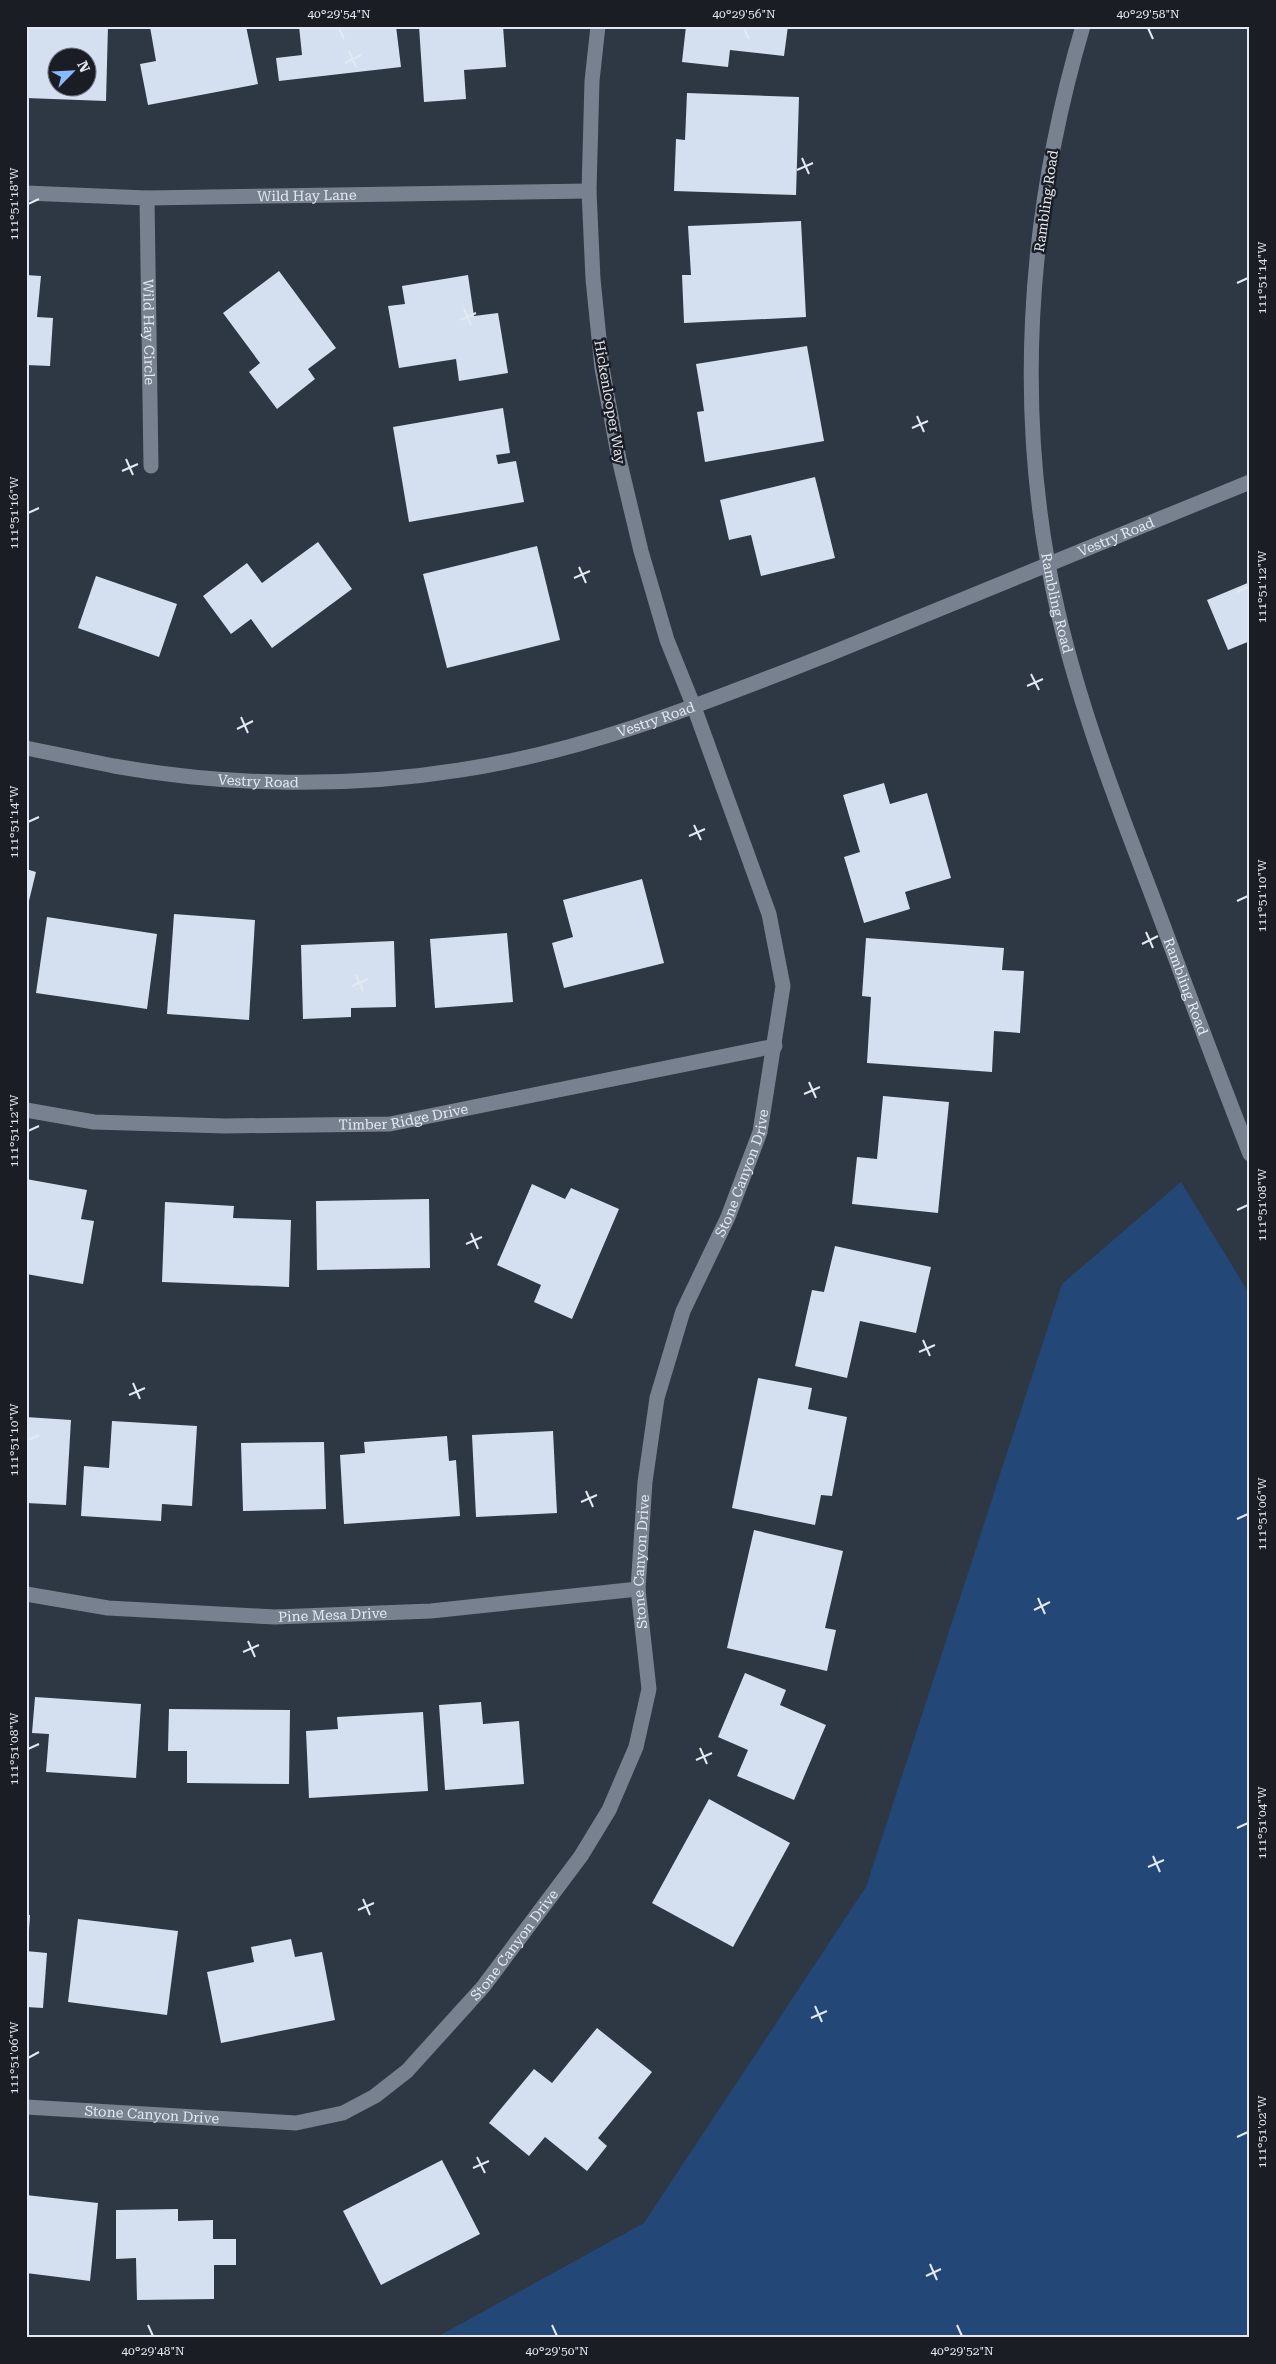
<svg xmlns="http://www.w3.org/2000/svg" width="1276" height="2364" viewBox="0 0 1276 2364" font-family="'Roboto Serif',serif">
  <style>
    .green { fill: #234878 }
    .building { fill: #d4e0f0; fill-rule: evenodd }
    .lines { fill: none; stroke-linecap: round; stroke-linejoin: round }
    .minor { stroke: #77818f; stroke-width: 15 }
    .tertiary { stroke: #77818f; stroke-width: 15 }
    .ticks { fill: none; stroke: #e3e9f1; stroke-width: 2 }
    .labels { text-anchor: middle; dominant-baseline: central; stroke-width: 5; stroke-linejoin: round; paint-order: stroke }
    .street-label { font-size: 14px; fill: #e3e9f1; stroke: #1a1e24 }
    .neatline { fill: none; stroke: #e3e9f1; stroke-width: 2 }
    .ticks-label { font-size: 12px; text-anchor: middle; fill: #e3e9f1 }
  </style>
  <rect width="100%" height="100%" fill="#2e3744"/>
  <path class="green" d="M1181 1182 1250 1295V2338H435L644 2223 866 1887 1062 1284Z"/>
  <g class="building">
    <path d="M27 26H108L106 101 26 98ZM58 58H88V88H58Z"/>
    <path d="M152 26H246L258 84 148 105 140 64 156 61 150 27Z"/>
    <path d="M299 26H396L401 67 279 81 276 58 302 55Z"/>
    <path d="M419 26H503L506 67 464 70 466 99 424 102Z"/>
    <path d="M686 26H788L784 56 730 50 728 67 682 62Z"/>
    <path d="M687 93 799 97 796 195 674 191 676 139 685 140Z"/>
    <path d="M801 221 806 317 684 323 682 275H691L688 226Z"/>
    <path d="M279 271 336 348 308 369 315 379 277 409 249 372 260 363 223 313Z"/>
    <path d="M26 275 41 276 37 317 53 318 50 366 26 365Z"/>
    <path d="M468 275 474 316 498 313 508 373 459 381 456 359 399 368 388 306 405 304 402 286Z"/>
    <path d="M807 346 824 441 705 462 697 412 704 411 696 364Z"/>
    <path d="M503 408 510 453 496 455 498 464 516 461 524 502 409 522 393 427Z"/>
    <path d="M815 477 835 558 761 576 751 535 729 540 720 500Z"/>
    <path d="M318 542 352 589 272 648 251 619 231 634 203 596 247 563 262 583Z"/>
    <path d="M537 546 560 640 447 668 423 574Z"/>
    <path d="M96 576 177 604 159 657 78 628Z"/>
    <path d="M1250 582V641L1228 650 1207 600Z"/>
    <path d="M884 783 890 804 927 793 951 878 905 892 910 909 864 923 844 857 860 852 843 795Z"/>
    <path d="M26 869 36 872 27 909H26Z"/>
    <path d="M642 879 664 963 564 988 552 943 573 937 563 900Z"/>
    <path d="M174 914 255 920 249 1020 167 1014Z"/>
    <path d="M47 917 157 934 147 1009 36 993Z"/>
    <path d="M507 933 513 1002 435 1008 430 939Z"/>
    <path d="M866 938 1004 948 1002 970 1024 971 1020 1033 994 1031 992 1072 867 1063 871 997 862 996Z"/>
    <path d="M394 941 396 1007 351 1008V1017L303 1019 301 945Z"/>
    <path d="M883 1096 949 1102 938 1213 852 1204 857 1157 877 1159Z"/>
    <path d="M26 1179 87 1190 81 1219 94 1221 83 1284 26 1274Z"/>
    <path d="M532 1184 565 1199 571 1188 619 1209 572 1319 534 1302 541 1285 497 1265Z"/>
    <path d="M429 1199 430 1268 317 1270 316 1201Z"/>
    <path d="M165 1202 234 1206 233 1218 291 1220 289 1287 162 1282Z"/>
    <path d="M835 1246 931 1267 916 1333 860 1321 847 1378 795 1366 812 1290 824 1292Z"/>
    <path d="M758 1378 812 1388 808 1409 847 1417 832 1496 821 1495 815 1525 732 1508Z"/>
    <path d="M26 1417 71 1420 66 1505 26 1503Z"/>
    <path d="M112 1421 197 1426 192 1506 162 1504 161 1521 81 1516 84 1466 109 1468Z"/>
    <path d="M553 1431 557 1513 476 1517 472 1435Z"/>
    <path d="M447 1436 449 1461 456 1460 460 1516 344 1524 340 1455 365 1453 364 1442Z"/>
    <path d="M324 1442 326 1509 243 1511 241 1443Z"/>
    <path d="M754 1530 843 1551 825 1628 836 1630 827 1671 727 1648Z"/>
    <path d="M745 1673 786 1690 780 1705 826 1725 794 1800 737 1776 748 1750 718 1737Z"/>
    <path d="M35 1697 141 1704 136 1778 46 1772 49 1734 32 1733Z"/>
    <path d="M481 1702 483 1724 519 1721 524 1784 445 1790 439 1705Z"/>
    <path d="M169 1709 290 1710 289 1784 187 1783V1751H168Z"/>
    <path d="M423 1712 428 1791 309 1798 306 1731 338 1729 337 1717Z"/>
    <path d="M709 1799 790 1843 733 1947 652 1903Z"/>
    <path d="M26 1915H30L28 1945H26Z"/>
    <path d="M78 1919 178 1931 167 2015 68 2002Z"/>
    <path d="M291 1939 295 1957 322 1952 335 2020 221 2043 207 1972 254 1962 251 1947Z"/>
    <path d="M26 1951 47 1953 43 2008 26 2007Z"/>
    <path d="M597 2028 652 2072 598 2138 607 2146 587 2171 545 2137 529 2156 489 2123 534 2069 552 2083Z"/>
    <path d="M442 2160 480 2234 381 2285 343 2211Z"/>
    <path d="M26 2195 98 2203 90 2281 26 2273Z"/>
    <path d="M178 2209V2221L213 2220V2239H236V2265H214V2299L137 2300 136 2258 116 2259V2210Z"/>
  </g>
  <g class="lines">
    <g class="minor">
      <path id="s1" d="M26 193 147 198 589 191"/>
      <path id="s2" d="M147 198 151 466"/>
      <path id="s3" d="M26 748C56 754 85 760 114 766 227 786 347 788 460 770 588 751 707 702 827 655 969 598 1109 539 1250 482"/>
      <path id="s4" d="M26 1110 94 1122 225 1126 390 1124 775 1046"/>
      <path id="s5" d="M26 1594 108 1608 275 1617 431 1611 638 1589"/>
      <path id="s6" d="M26 2107 296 2123 343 2113 375 2096 407 2071 483 1987 581 1856 609 1810 636 1747 649 1689 638 1589 645 1482 657 1398 683 1311 728 1217 760 1132 783 986 769 914 694 707 667 640 641 551 619 459 602 368 593 279 589 191 592 81 598 26"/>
    </g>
    <path class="tertiary" id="s7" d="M1083 26C1027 215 1013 419 1058 612 1080 707 1115 799 1150 890 1183 978 1215 1066 1250 1154"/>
  </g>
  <path class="ticks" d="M339 28 344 39M744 28 749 39M1148 28 1153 39M349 51 356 67M345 63 361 55M802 158 809 174M797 170 813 163M28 204 39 199M1237 283 1248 278M464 309 471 325M460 320 476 313M917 416 924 432M912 428 928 421M126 459 133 475M122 471 138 464M28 513 39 508M579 567 586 583M574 578 590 571M1237 592 1248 587M1031 674 1039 690M1027 686 1043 679M241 717 248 733M237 729 253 721M28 822 39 817M694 825 701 840M689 836 705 829M1237 901 1248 896M1146 932 1153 948M1142 944 1158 936M356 975 363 991M352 986 368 979M809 1082 816 1098M804 1094 820 1087M28 1131 39 1126M1237 1210 1248 1205M471 1233 478 1249M466 1244 482 1237M923 1340 930 1356M919 1352 935 1345M133 1383 140 1399M129 1395 145 1388M28 1440 39 1435M586 1491 593 1507M581 1502 597 1495M1237 1519 1248 1514M1038 1598 1045 1614M1034 1610 1050 1602M248 1641 255 1657M243 1652 259 1645M700 1748 707 1764M28 1749 39 1744M696 1760 712 1753M1237 1828 1248 1823M1153 1856 1160 1872M1148 1867 1164 1860M363 1899 370 1915M358 1910 374 1903M815 2006 822 2022M811 2018 827 2011M28 2058 39 2052M1237 2137 1248 2132M477 2157 485 2173M473 2168 489 2161M930 2264 937 2280M926 2276 941 2269M148 2325 153 2336M552 2325 557 2336M957 2325 962 2336"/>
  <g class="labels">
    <g class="street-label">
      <text stroke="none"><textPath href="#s1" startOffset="281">Wild Hay Lane</textPath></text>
      <text transform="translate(1046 201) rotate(-82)">Rambling Road</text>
      <text stroke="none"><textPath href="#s2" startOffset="134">Wild Hay Circle</textPath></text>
      <text transform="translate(610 402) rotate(80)">Hickenlooper Way</text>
      <text stroke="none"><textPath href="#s3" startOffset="1135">Vestry Road</textPath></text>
      <text stroke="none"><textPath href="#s7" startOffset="584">Rambling Road</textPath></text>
      <text stroke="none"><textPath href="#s3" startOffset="640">Vestry Road</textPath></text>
      <text stroke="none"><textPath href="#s3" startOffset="235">Vestry Road</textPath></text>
      <text stroke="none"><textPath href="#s7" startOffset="989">Rambling Road</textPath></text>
      <text stroke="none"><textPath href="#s4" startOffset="379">Timber Ridge Drive</textPath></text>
      <text stroke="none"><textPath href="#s6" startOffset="1388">Stone Canyon Drive</textPath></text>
      <text stroke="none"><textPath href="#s6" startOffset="982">Stone Canyon Drive</textPath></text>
      <text stroke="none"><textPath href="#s5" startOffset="308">Pine Mesa Drive</textPath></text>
      <text stroke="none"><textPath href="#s6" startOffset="561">Stone Canyon Drive</textPath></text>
      <text stroke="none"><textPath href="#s6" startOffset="126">Stone Canyon Drive</textPath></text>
    </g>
  </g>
  <rect width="1276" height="2364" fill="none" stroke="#1a1e24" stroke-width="55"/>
  <g transform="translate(72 72) rotate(66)"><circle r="24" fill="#1a1e24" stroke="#6a6f76"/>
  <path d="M0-4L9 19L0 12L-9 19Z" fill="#89bafc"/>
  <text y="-8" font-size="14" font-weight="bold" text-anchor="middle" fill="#e3e9f1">N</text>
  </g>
  <rect x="28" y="28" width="1220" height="2308" class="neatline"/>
  <g class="ticks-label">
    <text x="339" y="18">40°29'54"N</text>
    <text x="744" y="18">40°29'56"N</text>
    <text x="1148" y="18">40°29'58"N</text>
    <text transform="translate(14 204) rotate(-90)" y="4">111°51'18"W</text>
    <text transform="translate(1262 278) rotate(-90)" y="4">111°51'14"W</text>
    <text transform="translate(14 513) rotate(-90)" y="4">111°51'16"W</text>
    <text transform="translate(1262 587) rotate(-90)" y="4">111°51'12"W</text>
    <text transform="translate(14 822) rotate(-90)" y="4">111°51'14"W</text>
    <text transform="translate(1262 896) rotate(-90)" y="4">111°51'10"W</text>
    <text transform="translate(14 1131) rotate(-90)" y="4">111°51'12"W</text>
    <text transform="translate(1262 1205) rotate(-90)" y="4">111°51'08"W</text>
    <text transform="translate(14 1440) rotate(-90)" y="4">111°51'10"W</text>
    <text transform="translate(1262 1514) rotate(-90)" y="4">111°51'06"W</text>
    <text transform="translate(14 1749) rotate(-90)" y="4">111°51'08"W</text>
    <text transform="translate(1262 1823) rotate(-90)" y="4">111°51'04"W</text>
    <text transform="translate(14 2058) rotate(-90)" y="4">111°51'06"W</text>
    <text transform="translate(1262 2132) rotate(-90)" y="4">111°51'02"W</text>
    <text x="153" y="2355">40°29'48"N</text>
    <text x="557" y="2355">40°29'50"N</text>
    <text x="962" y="2355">40°29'52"N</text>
  </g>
</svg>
